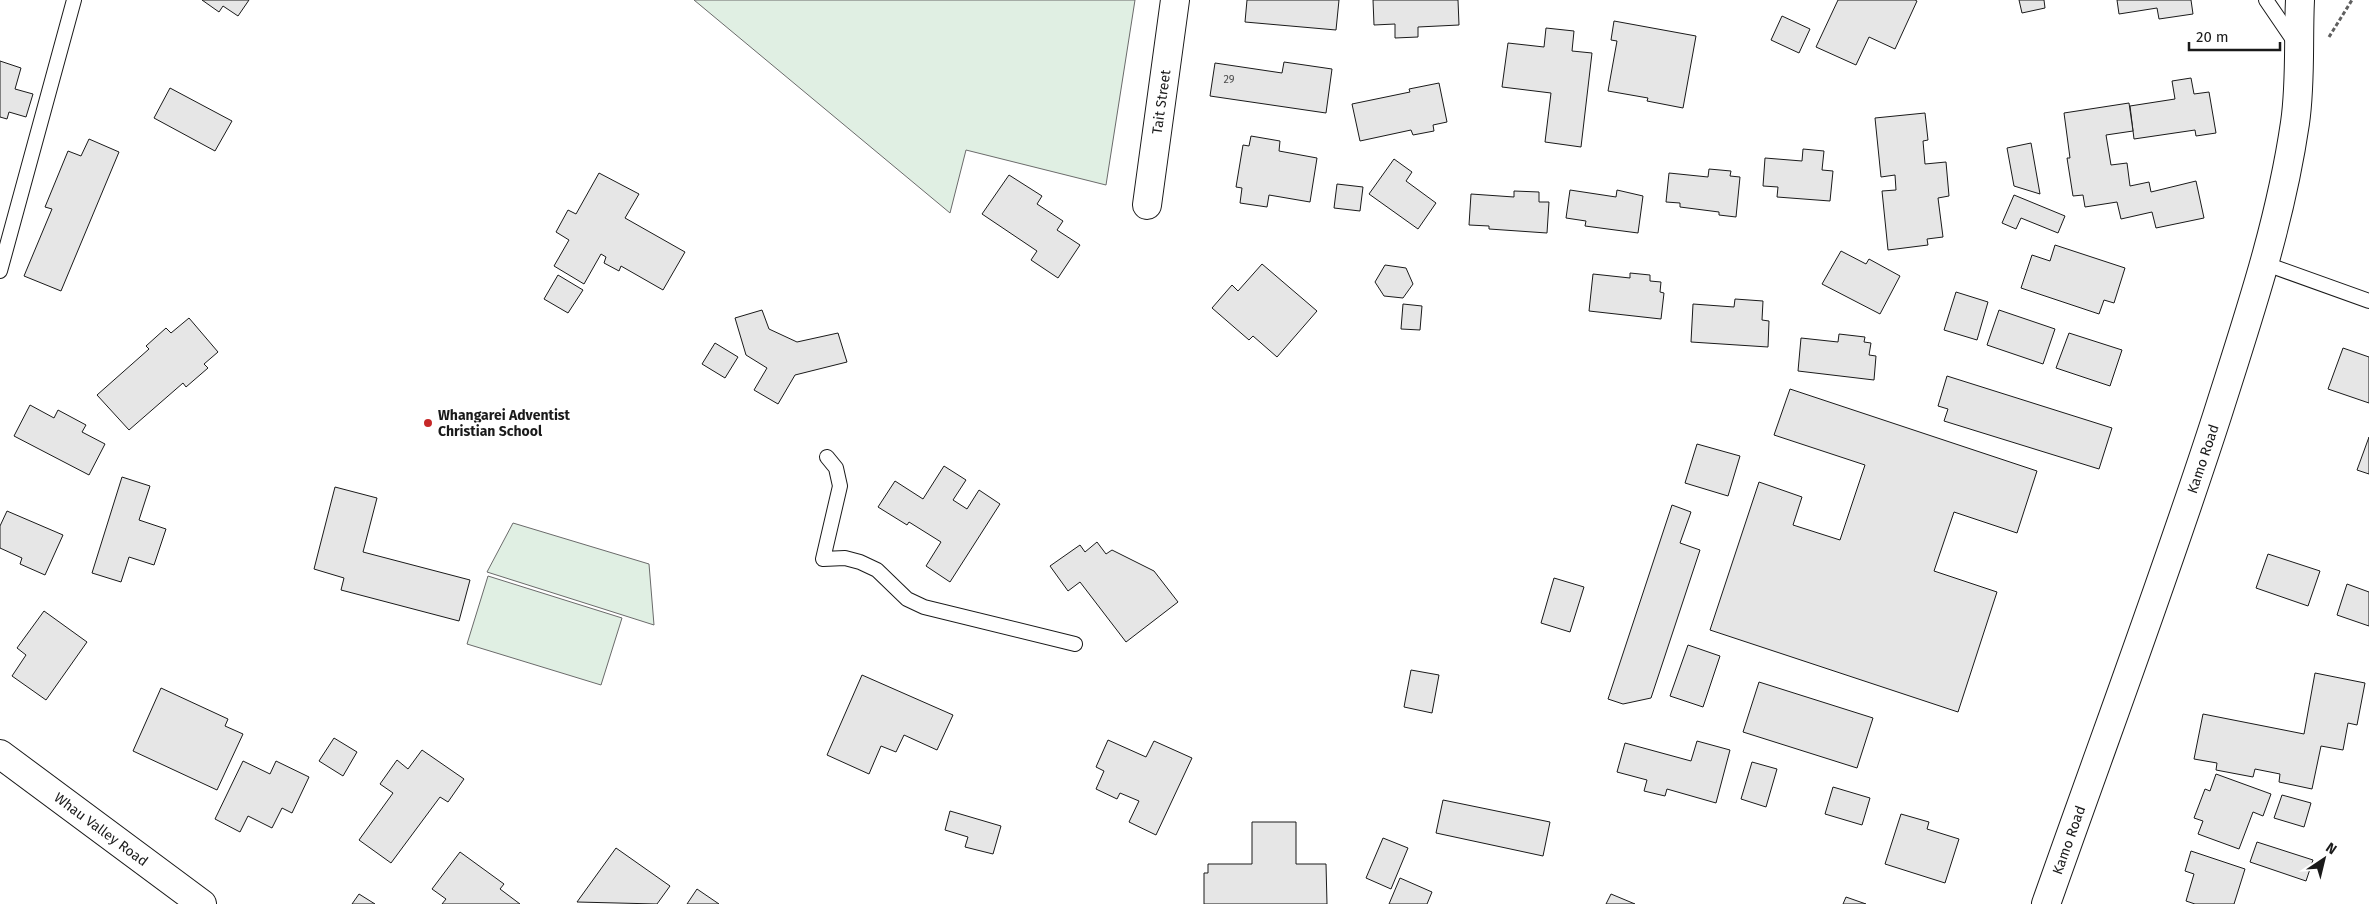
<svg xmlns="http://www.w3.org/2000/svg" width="2369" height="904" viewBox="0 0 2369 904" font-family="'Fira Sans',sans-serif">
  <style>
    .green { fill: #e0efe3; stroke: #6a6a6a }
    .building { fill: #e6e6e6; stroke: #1a1a1a }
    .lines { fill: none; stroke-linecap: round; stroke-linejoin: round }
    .service-casing { stroke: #1a1a1a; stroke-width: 16 }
    .minor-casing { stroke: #1a1a1a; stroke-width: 30 }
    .secondary-casing { stroke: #1a1a1a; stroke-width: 30 }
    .path { stroke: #5f5f5f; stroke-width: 3; stroke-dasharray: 4 2.5; stroke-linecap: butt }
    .service { stroke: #fff; stroke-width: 14 }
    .minor { stroke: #fff; stroke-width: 28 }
    .secondary { stroke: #fff; stroke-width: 28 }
    .poi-dot { fill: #c62828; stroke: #fff; stroke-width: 2 }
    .labels { text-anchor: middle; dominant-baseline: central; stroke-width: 4; stroke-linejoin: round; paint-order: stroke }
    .number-label { font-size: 11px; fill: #4d4d4d }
    .street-label { font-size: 14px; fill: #1a1a1a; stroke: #fff }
    .poi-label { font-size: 14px; font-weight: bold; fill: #1a1a1a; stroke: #fff; text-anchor: start }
  </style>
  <rect width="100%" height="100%" fill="#fff"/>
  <g class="green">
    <path d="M694 0H1135L1106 185 966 150 950 213Z"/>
    <path d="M513 523 649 564 654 625 487 572Z"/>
    <path d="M488 576 622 618 601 685 467 644Z"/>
  </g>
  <g class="building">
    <path d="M202 0H249L238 16 223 6 219 12Z"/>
    <path d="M1247 0H1339L1336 30 1245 22Z"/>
    <path d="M1373 0H1458L1459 25 1418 27V37L1395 38V24L1374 25Z"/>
    <path d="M1838 0H1915L1917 1 1895 49 1869 37 1856 65 1816 47Z"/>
    <path d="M2019 0H2044L2045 8 2022 13Z"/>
    <path d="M2117 0H2191L2193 14 2159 19 2157 8 2119 14Z"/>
    <path d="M1782 16 1810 29 1799 53 1771 40Z"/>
    <path d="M1614 21 1696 36 1683 108 1647 101 1648 98 1608 91 1617 41 1611 40Z"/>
    <path d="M1546 28 1574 31 1572 51 1592 53 1581 147 1545 142 1551 93 1502 87 1508 43 1544 47Z"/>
    <path d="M0 61 21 68 15 89 33 94 26 117 9 112 7 119 0 117Z"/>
    <path d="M1284 62 1332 69 1326 113 1210 96 1215 63 1282 73Z"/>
    <path d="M2191 78 2194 94 2209 92 2216 133 2196 136 2195 130 2134 139 2130 106 2175 99 2172 81Z"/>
    <path d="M1439 83 1447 122 1433 125 1434 131 1413 135 1411 130 1360 141 1352 104 1410 92 1409 89Z"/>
    <path d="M170 88 232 121 215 151 154 118Z"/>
    <path d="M2129 103 2133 131 2106 135 2111 165 2127 163 2130 186 2149 182 2151 192 2196 181 2204 218 2156 228 2152 212 2121 219 2117 202 2085 207 2083 195 2073 196 2067 158H2070L2064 113Z"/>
    <path d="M1925 113 1928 140 1923 141 1925 164 1946 162 1949 196 1938 198 1943 237 1927 239 1928 245 1888 250 1882 191 1896 190 1895 175 1881 177 1875 118Z"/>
    <path d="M1251 136 1280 141 1279 151 1317 158 1310 202 1269 195 1267 207 1240 203 1242 188 1236 187 1243 145 1249 146Z"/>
    <path d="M89 139 119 152 61 291 24 276 52 209 45 207 68 151 81 156Z"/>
    <path d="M2031 143 2040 194 2014 186 2007 148Z"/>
    <path d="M1803 149 1824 151 1822 170 1833 171 1830 201 1777 197 1778 187 1763 186 1765 158 1802 161Z"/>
    <path d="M1394 159 1412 172 1406 181 1436 203 1418 229 1369 194Z"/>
    <path d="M1709 169 1731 171 1730 176 1740 177 1736 217 1719 215V212L1680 207V203L1666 202 1669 173 1708 177Z"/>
    <path d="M599 173 639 194 625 218 685 252 663 290 621 266 619 271 604 263 606 257 601 254 584 284 554 266 569 240 556 232 568 210 576 214Z"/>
    <path d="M1009 175 1042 196 1037 204 1063 221 1057 230 1080 245 1058 278 1031 260 1037 251 982 214Z"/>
    <path d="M1337 184 1363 187 1360 211 1334 208Z"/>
    <path d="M1570 190 1616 197 1617 190 1643 196 1638 233 1585 226 1586 221 1566 218Z"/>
    <path d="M1514 191 1539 192V202H1549L1547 233 1489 229V226L1469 225 1471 194 1514 197Z"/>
    <path d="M2014 195 2065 216 2058 233 2021 218 2016 229 2002 223Z"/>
    <path d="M2055 245 2125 268 2114 303 2104 300 2099 314 2021 288 2032 255 2050 261Z"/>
    <path d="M1841 251 1866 264 1869 259 1900 276 1880 314 1822 284Z"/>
    <path d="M1262 264 1317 311 1277 357 1253 336 1249 340 1212 308 1232 285 1238 291Z"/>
    <path d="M1385 265 1406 268 1413 284 1403 298 1384 296 1375 282Z"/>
    <path d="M1630 273 1650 275V281L1661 282 1660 292 1664 293 1661 319 1589 311 1593 274 1630 278Z"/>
    <path d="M558 275 583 290 568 313 544 299Z"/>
    <path d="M1956 292 1988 302 1977 340 1944 330Z"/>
    <path d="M1735 299 1763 301 1762 320 1769 321 1768 347 1691 342 1693 304 1734 307Z"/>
    <path d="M1403 304 1422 306 1420 330 1401 329Z"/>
    <path d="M762 310 769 329 797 342 838 333 847 362 795 375 778 404 754 390 767 368 746 355 735 318Z"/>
    <path d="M1999 310 2055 329 2043 364 1987 345Z"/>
    <path d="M189 318 218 352 204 364 208 368 186 387 183 383 129 430 97 395 149 349 146 346 166 328 171 333Z"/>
    <path d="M2069 333 2122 350 2110 386 2056 368Z"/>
    <path d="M1839 334 1865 337 1864 342 1871 343 1869 355 1876 356 1874 380 1798 371 1801 338 1838 342Z"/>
    <path d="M715 343 738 357 725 378 702 364Z"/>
    <path d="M2343 348 2369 357V403L2328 389Z"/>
    <path d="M1947 376 2112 428 2099 469 1944 421 1948 409 1938 406Z"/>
    <path d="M1790 389 2037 471 2017 533 1954 512 1934 571 1997 592 1958 712 1710 630 1759 482 1802 497 1793 525 1840 540 1865 465 1774 435Z"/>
    <path d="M30 405 54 418 58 410 86 425 82 432 105 444 89 475 14 436Z"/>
    <path d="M2369 437V474L2357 470Z"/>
    <path d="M1697 444 1740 456 1728 496 1685 483Z"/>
    <path d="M944 466 966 480 953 500 967 509 979 490 1000 504 950 582 926 566 941 542 909 522 907 525 878 507 895 481 923 499Z"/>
    <path d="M122 477 150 486 139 520 166 529 154 565 129 557 121 582 92 573Z"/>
    <path d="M335 487 377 498 363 552 470 580 459 621 341 590 344 578 314 569Z"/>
    <path d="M1672 505 1691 512 1680 543 1700 550 1651 698 1623 704 1608 699Z"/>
    <path d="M7 511 63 535 45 575 20 564 22 558 0 548V526Z"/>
    <path d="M1097 542 1106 554 1112 550 1154 571 1178 602 1126 642 1080 582 1068 591 1050 566 1080 545 1085 552Z"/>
    <path d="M2268 554 2320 571 2308 606 2256 588Z"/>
    <path d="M1554 578 1584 587 1570 632 1541 623Z"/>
    <path d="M2347 584 2369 592V626L2337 615Z"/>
    <path d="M44 611 87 642 46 700 12 676 26 655 17 648Z"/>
    <path d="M1688 645 1720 656 1703 707 1670 696Z"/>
    <path d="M1411 670 1439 675 1432 713 1404 707Z"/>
    <path d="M2315 673 2365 683 2357 725 2348 723 2343 750 2321 746 2312 789 2279 782 2280 774 2255 769 2253 777 2216 770 2217 763 2194 759 2203 714 2304 734Z"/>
    <path d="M862 675 953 715 937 750 904 735 896 752 881 746 869 774 827 755Z"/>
    <path d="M1759 682 1873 718 1857 768 1743 732Z"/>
    <path d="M161 688 228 719 225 726 243 734 217 790 133 751Z"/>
    <path d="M334 738 357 752 343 776 319 761Z"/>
    <path d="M1108 740 1146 757 1154 741 1192 758 1156 835 1129 822 1139 801 1120 793 1117 799 1096 789 1104 771 1096 767Z"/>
    <path d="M1697 741 1730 750 1716 803 1667 789 1665 796 1644 791 1647 780 1617 772 1625 743 1691 761Z"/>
    <path d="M422 750 464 779 448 802 440 797 391 863 359 840 393 793 380 784 397 760 408 769Z"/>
    <path d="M243 761 270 774 276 761 309 777 292 813 282 808 272 828 248 816 240 832 215 819Z"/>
    <path d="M1752 762 1777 769 1766 807 1741 799Z"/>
    <path d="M2216 774 2271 794 2263 816 2253 812 2239 849 2198 834 2203 821 2194 818 2205 789 2210 791Z"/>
    <path d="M1833 787 1870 798 1862 825 1825 814Z"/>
    <path d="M2282 795 2311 803 2304 827 2274 818Z"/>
    <path d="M1443 800 1550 822 1543 856 1436 833Z"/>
    <path d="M950 811 1001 826 993 854 965 847 968 837 945 830Z"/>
    <path d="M1901 814 1929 822 1927 829 1959 839 1945 883 1885 864Z"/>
    <path d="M1252 822H1296V864H1326L1327 904H1204V873H1208V864H1252Z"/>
    <path d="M1383 838 1408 848 1391 889 1366 878Z"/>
    <path d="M2257 842 2313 860 2306 881 2250 862Z"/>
    <path d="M616 848 670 886 657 904 577 902Z"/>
    <path d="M2191 851 2245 869 2234 904H2195L2186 901 2194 874 2185 871Z"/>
    <path d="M460 852 504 884 500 889 520 904H442L446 899 432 889Z"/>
    <path d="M1400 878 1432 892 1427 904H1389Z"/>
    <path d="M697 889 719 904H687Z"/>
    <path d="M359 894 375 904H352Z"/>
    <path d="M1611 894 1635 904H1606Z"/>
    <path d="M1846 897 1866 904H1843Z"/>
  </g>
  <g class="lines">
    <defs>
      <g id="service">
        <path d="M2266 0 2296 44"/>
        <path d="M2266 264 2369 301"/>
        <path d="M0 271 74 0"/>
        <path d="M827 457 836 468 840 486 823 559 845 558 860 562 877 570 907 599 924 607 1075 644"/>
      </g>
      <g id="minor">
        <path id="s1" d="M1147 205 1175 0"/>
        <path id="s2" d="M0 754 202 904"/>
      </g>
      <g id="secondary">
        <path id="s3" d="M2046 904C2103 742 2164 580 2217 416 2248 318 2280 225 2295 123 2301 82 2298 41 2300 0"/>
      </g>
    </defs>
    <use href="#service" class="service-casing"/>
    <use href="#minor" class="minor-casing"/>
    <use href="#secondary" class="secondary-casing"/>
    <path class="path" d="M2329 37 2352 0"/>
    <use href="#service" class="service"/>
    <use href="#minor" class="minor"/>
    <use href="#secondary" class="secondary"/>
  </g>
  <circle class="poi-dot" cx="428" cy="423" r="5"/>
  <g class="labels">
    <g class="number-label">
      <text x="1229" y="79">29</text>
    </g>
    <g class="street-label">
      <text stroke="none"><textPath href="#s1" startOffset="104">Tait Street</textPath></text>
      <text stroke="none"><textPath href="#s3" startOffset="472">Kamo Road</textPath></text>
      <text stroke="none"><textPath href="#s2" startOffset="126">Whau Valley Road</textPath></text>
      <text stroke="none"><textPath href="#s3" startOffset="68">Kamo Road</textPath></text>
    </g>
    <g class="poi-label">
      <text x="438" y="415">Whangarei Adventist<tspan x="438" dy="16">Christian School</tspan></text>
    </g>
  </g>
  <g transform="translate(2324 859) rotate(35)" stroke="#ffffff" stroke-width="4" paint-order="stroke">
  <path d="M0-4L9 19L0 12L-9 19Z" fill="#1a1a1a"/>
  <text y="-8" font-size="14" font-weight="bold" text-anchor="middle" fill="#1a1a1a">N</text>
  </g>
  <path d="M2189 42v8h91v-8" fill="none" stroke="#1a1a1a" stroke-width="2.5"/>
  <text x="2196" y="42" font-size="15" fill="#1a1a1a" stroke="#ffffff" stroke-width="4" paint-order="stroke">20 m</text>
</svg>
